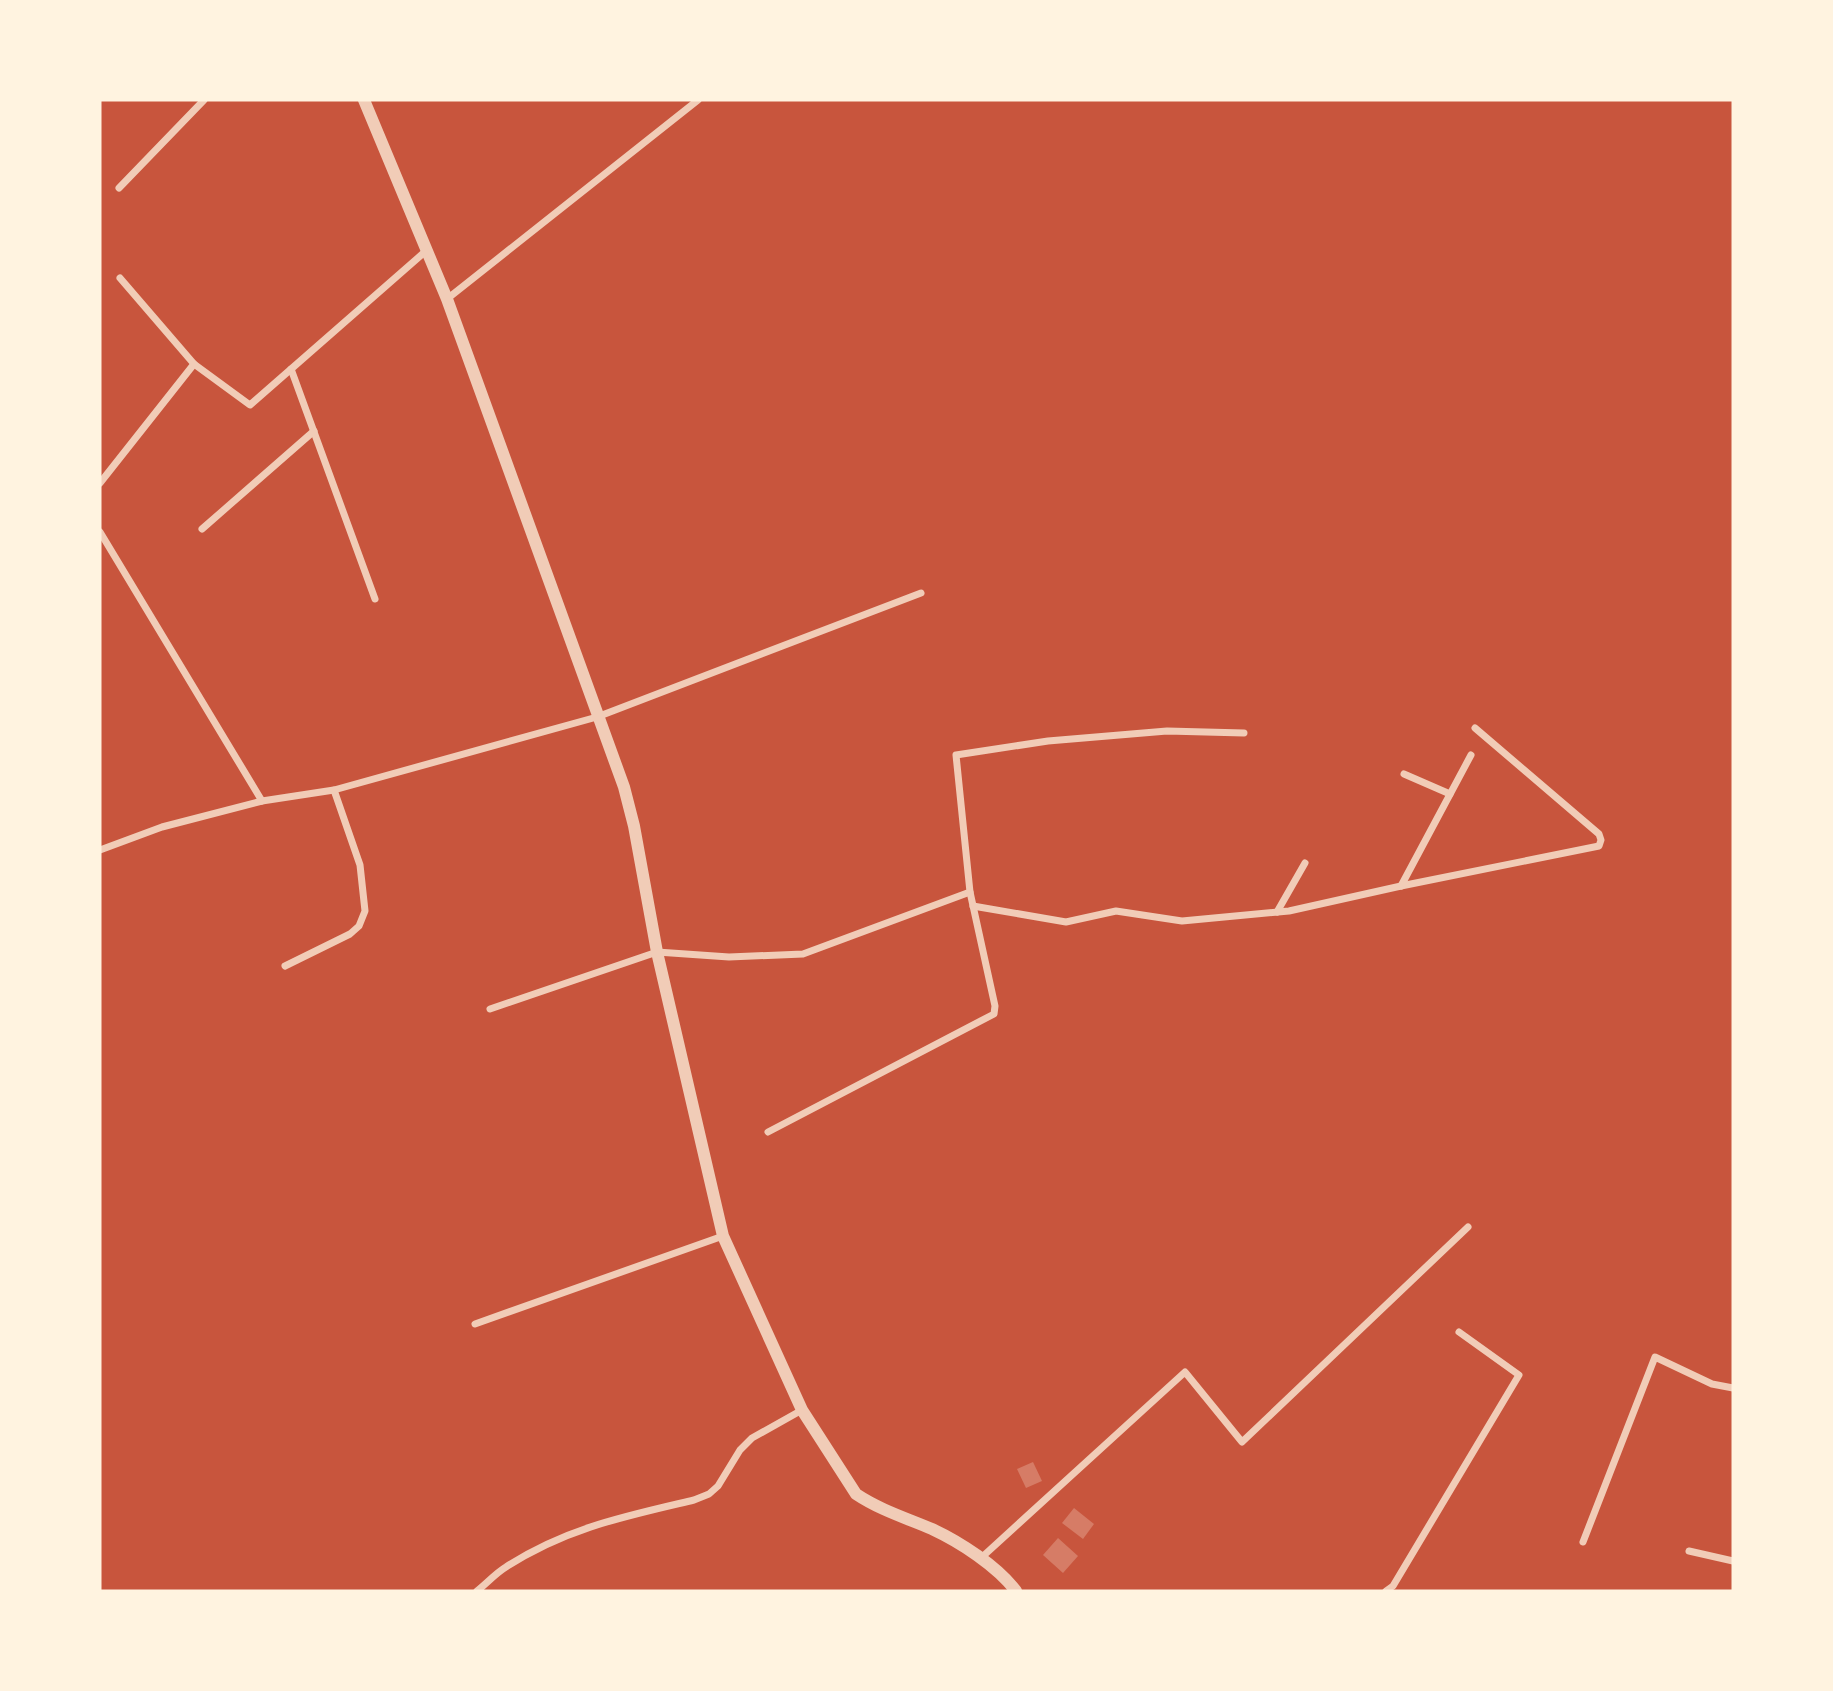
<svg xmlns="http://www.w3.org/2000/svg" width="1833" height="1691" viewBox="0 0 1833 1691" font-family="'Source Sans 3',sans-serif">
  <style>
    .building { fill: #d67c66 }
    .lines { fill: none; stroke-linecap: round; stroke-linejoin: round }
    .minor { stroke: #f1ccb7; stroke-width: 7 }
    .tertiary { stroke: #f1ccb7; stroke-width: 12 }
  </style>
  <rect width="100%" height="100%" fill="#c8553d"/>
  <g class="building">
    <path d="M1033 1462 1042 1481 1026 1488 1017 1469Z"/>
    <path d="M1074 1508 1094 1524 1083 1539 1062 1523Z"/>
    <path d="M1058 1538 1078 1556 1063 1573 1043 1555Z"/>
  </g>
  <g class="lines">
    <g class="minor">
      <path d="M119 188 204 100"/>
      <path d="M120 278 194 364 250 405 427 250"/>
      <path d="M447 299 698 100"/>
      <path d="M291 369 375 599"/>
      <path d="M100 483 194 364"/>
      <path d="M202 529 314 431"/>
      <path d="M100 532 262 801"/>
      <path d="M1404 774 1450 794"/>
      <path d="M100 850 162 827 262 801 334 790 597 717 921 593"/>
      <path d="M1401 886 1471 755"/>
      <path d="M973 906 1066 922 1116 911 1182 921 1289 911 1401 886 1599 846 1601 840 1599 834 1475 728"/>
      <path d="M1277 912 1305 863"/>
      <path d="M285 966 350 934 359 926 365 911 360 865 334 790"/>
      <path d="M490 1009 657 952 729 957 803 954 970 892"/>
      <path d="M768 1132 994 1014 995 1006 970 892 956 755 1048 741 1167 731 1244 733"/>
      <path d="M475 1324 723 1236"/>
      <path d="M1583 1542 1655 1357 1712 1384 1733 1388"/>
      <path d="M1689 1551 1733 1561"/>
      <path d="M981 1558 1185 1372 1242 1442 1468 1227"/>
      <path d="M477 1591C487 1583 496 1573 506 1567 566 1528 626 1516 694 1500L709 1494 718 1486 740 1450 752 1438 802 1410"/>
      <path d="M1386 1591 1393 1586 1519 1375 1459 1332"/>
    </g>
    <path class="tertiary" d="M364 100 447 299 624 787 634 826 657 952 723 1236 802 1410 856 1494C880 1510 906 1518 932 1529 960 1542 997 1566 1016 1591"/>
  </g>
  <rect width="1833" height="1691" fill="none" stroke="#fff3e0" stroke-width="203"/>
</svg>
